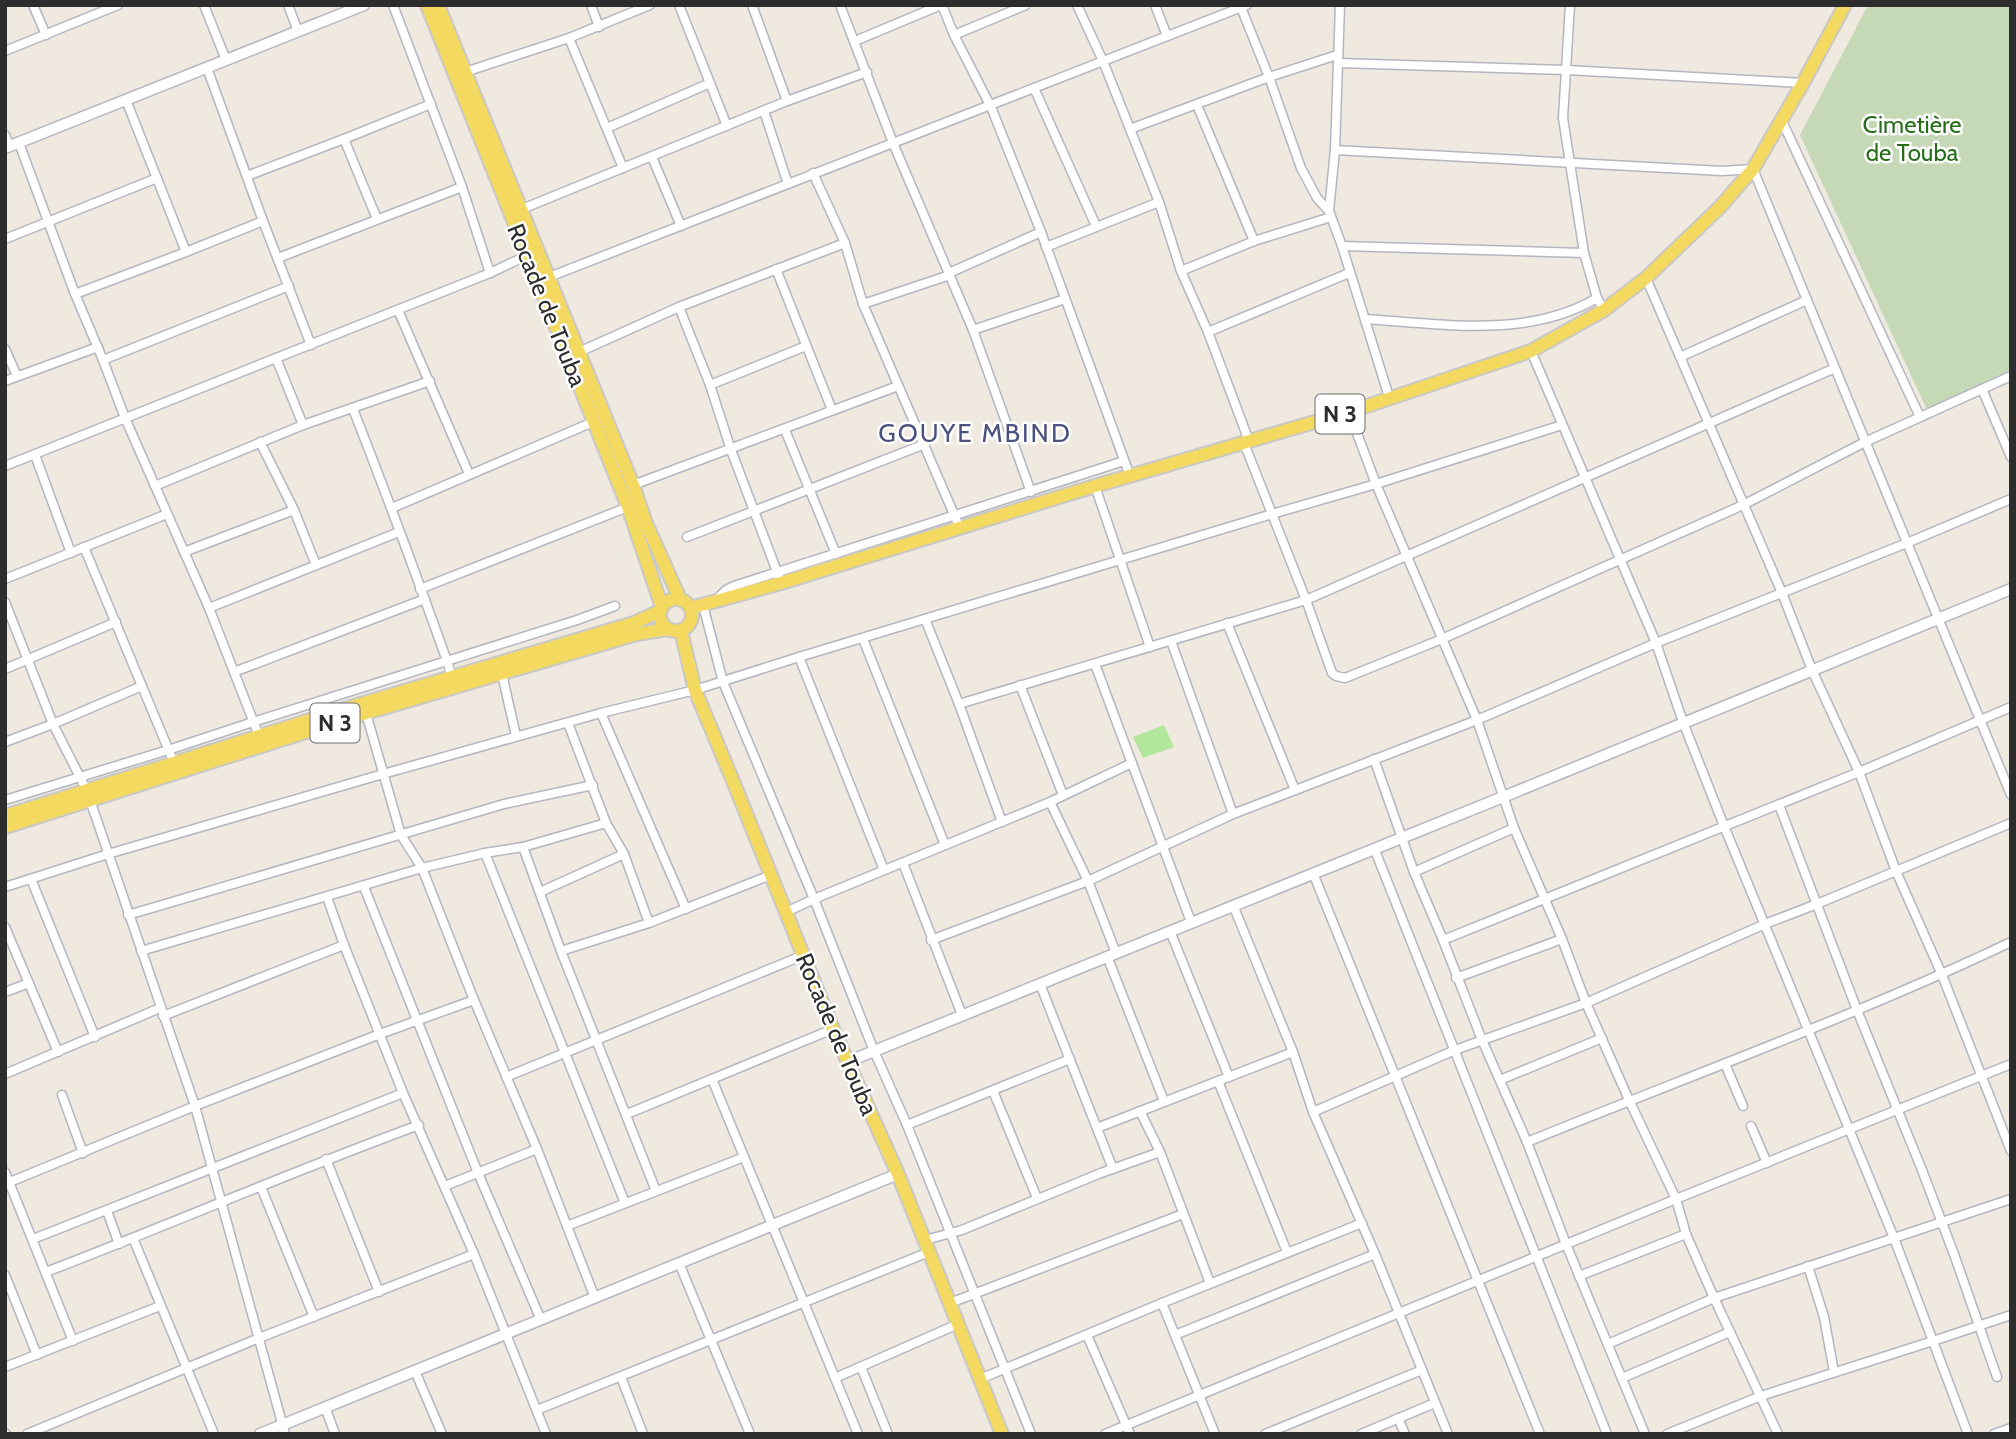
<svg xmlns="http://www.w3.org/2000/svg" width="2016" height="1439" viewBox="0 0 2016 1439" font-family="Cabin,sans-serif">
  <style>
    .green { fill: #b1e69c }
    .cemetery { fill: #c6d9b7 }
    .lines { fill: none; stroke-linecap: round; stroke-linejoin: round }
    .minor-casing { stroke: #b3b5c1; stroke-width: 11 }
    .tertiary-casing { stroke: #b3b5c1; stroke-width: 13 }
    .primary-casing { stroke: #c8c8c8; stroke-width: 16 }
    .minor { stroke: #fff; stroke-width: 8 }
    .tertiary { stroke: #fff; stroke-width: 10 }
    .primary { stroke: #f4d960; stroke-width: 12 }
    .labels { text-anchor: middle; dominant-baseline: central; stroke-width: 5; stroke-linejoin: round; paint-order: stroke }
    .shield { fill: #fff; stroke: #6c6c6c; stroke-width: 2 }
    .shield-label { font-size: 23px; font-weight: bold; fill: #2d2d2d }
    .park-label { font-size: 24px; fill: #276e1a; stroke: #fff }
    .street-label { font-size: 24px; fill: #2d2d2d; stroke: #fff }
    .neighbourhood-label { font-size: 26px; letter-spacing: 2px; fill: #4c5280; stroke: #fff }
  </style>
  <rect width="100%" height="100%" fill="#efe9e0"/>
  <path class="green" d="M1164 725 1174 747 1143 758 1133 737Z"/>
  <path class="cemetery" d="M1868 5H2011V374L1927 410 1800 135Z"/>
  <g class="lines">
    <defs>
      <g id="minor">
        <path d="M33 5 46 35"/>
        <path d="M204 5 226 60"/>
        <path d="M288 5 298 31"/>
        <path d="M393 5 462 187 490 273"/>
        <path d="M591 5 599 27"/>
        <path d="M679 5 727 126"/>
        <path d="M752 5 787 101"/>
        <path d="M840 5 893 143 973 330 1031 492"/>
        <path d="M942 5 954 35 991 107 1041 232 1130 476"/>
        <path d="M1077 5 1103 61 1159 202 1181 271 1208 332 1249 441"/>
        <path d="M1155 5 1167 36"/>
        <path d="M1240 5 1269 77 1301 168 1317 198 1329 211 1342 246 1389 397"/>
        <path d="M1570 5 1563 118 1584 253 1597 298 1604 310"/>
        <path d="M954 35 1026 5"/>
        <path d="M569 38 623 168"/>
        <path d="M855 41 941 5"/>
        <path d="M5 51 118 5"/>
        <path d="M1338 63 1567 70 1803 83"/>
        <path d="M207 68 263 221 311 345"/>
        <path d="M462 73 569 38 650 5"/>
        <path d="M1034 88 1096 226"/>
        <path d="M126 100 186 252"/>
        <path d="M1197 105 1254 241"/>
        <path d="M764 111 788 184"/>
        <path d="M1782 121 1920 417"/>
        <path d="M607 128 710 83"/>
        <path d="M1130 129 1269 77 1337 55"/>
        <path d="M5 135 10 147"/>
        <path d="M344 139 377 219"/>
        <path d="M19 143 75 294 103 360 125 418 209 608 259 736"/>
        <path d="M1335 150 1722 171 1753 169 2011 795"/>
        <path d="M652 157 681 226"/>
        <path d="M813 173 845 243 863 304 959 526"/>
        <path d="M247 176 344 139 431 104"/>
        <path d="M522 209 787 101 867 72"/>
        <path d="M1329 211 1335 150 1340 5"/>
        <path d="M5 239 157 178"/>
        <path d="M1342 246 1584 253"/>
        <path d="M1046 247 1159 202"/>
        <path d="M278 258 462 187"/>
        <path d="M776 269 832 410"/>
        <path d="M1181 271 1254 241 1331 217"/>
        <path d="M949 273 1041 232"/>
        <path d="M1646 278 1782 593 1812 670 1859 772 1896 871 1942 975 2011 1151"/>
        <path d="M544 279 1247 5"/>
        <path d="M75 294 186 252 263 221"/>
        <path d="M863 304 950 275"/>
        <path d="M679 307 710 385 731 450 779 577"/>
        <path d="M398 310 469 474"/>
        <path d="M1365 319C1442 324 1528 339 1597 298"/>
        <path d="M973 330 1065 299"/>
        <path d="M1208 332 1349 273"/>
        <path d="M5 349 17 376"/>
        <path d="M1531 351 1656 643 1683 722 1724 826 1894 1238 1968 1434"/>
        <path d="M579 352 679 307 845 243"/>
        <path d="M1680 357 1807 300"/>
        <path d="M276 358 303 425"/>
        <path d="M103 360 289 286"/>
        <path d="M5 381 98 347"/>
        <path d="M710 385 806 346"/>
        <path d="M1982 389 2011 457"/>
        <path d="M353 409C386 493 417 577 447 661L452 678"/>
        <path d="M1349 412 1376 484 1477 720 1514 828 1562 939 1586 1003 1629 1100 1676 1199 1686 1234 1714 1298 1778 1434"/>
        <path d="M785 430 836 554"/>
        <path d="M260 442 294 510 316 565"/>
        <path d="M1244 443 1306 600 1332 673 1336 676 1345 678 1442 639 1743 505 1865 442 2011 376"/>
        <path d="M35 455 71 553"/>
        <path d="M5 466 490 273 528 255"/>
        <path d="M633 485 898 386"/>
        <path d="M155 486 303 425 430 381"/>
        <path d="M1095 486 1150 647"/>
        <path d="M392 508 593 422"/>
        <path d="M687 537 925 444"/>
        <path d="M84 547 174 763"/>
        <path d="M184 552 294 510"/>
        <path d="M5 579 167 514"/>
        <path d="M420 589 628 507"/>
        <path d="M717 599 726 590 734 586 1124 461"/>
        <path d="M5 602 53 724 87 791"/>
        <path d="M703 605 723 682 814 899 874 1051 907 1125 1031 1434"/>
        <path d="M209 608 399 532"/>
        <path d="M925 619 959 704 1002 822"/>
        <path d="M1227 623 1295 790"/>
        <path d="M863 639 945 845"/>
        <path d="M1171 641 1233 814"/>
        <path d="M799 657 884 870"/>
        <path d="M1095 664 1191 922"/>
        <path d="M5 669 116 622"/>
        <path d="M234 672 425 599"/>
        <path d="M502 674 516 736"/>
        <path d="M1020 685 1063 795"/>
        <path d="M959 704 1306 600 1835 368"/>
        <path d="M366 713 401 835 422 868 474 1000 537 1149 595 1298"/>
        <path d="M601 713 686 909"/>
        <path d="M568 723 606 823 624 854 649 923"/>
        <path d="M5 742 53 724 142 686"/>
        <path d="M1374 759 1414 872 1443 940 1482 1040 1527 1142 1566 1244 1645 1434"/>
        <path d="M5 800 168 750 253 722 577 620 615 606"/>
        <path d="M90 800 195 1106 285 1434"/>
        <path d="M1050 802 1088 881 1116 953"/>
        <path d="M1779 805 1857 1010 1922 1170 1955 1257 1997 1377"/>
        <path d="M523 847 561 951 656 1191"/>
        <path d="M1374 848C1453 1043 1528 1239 1607 1434"/>
        <path d="M485 853 625 1203"/>
        <path d="M903 863 962 1015"/>
        <path d="M1414 872 1514 828"/>
        <path d="M1313 873 1540 1434"/>
        <path d="M31 879 95 1037"/>
        <path d="M5 887 108 854 383 774 601 713 695 690 799 657 1272 514 1376 484 1562 425"/>
        <path d="M364 887 478 1173 541 1320"/>
        <path d="M540 892 624 854"/>
        <path d="M327 897 344 945 403 1093 474 1254 546 1434"/>
        <path d="M1233 905 1293 1052 1313 1112 1375 1254 1448 1434"/>
        <path d="M786 912 814 899 1050 802 1132 763"/>
        <path d="M128 915 504 804 593 785"/>
        <path d="M5 927 58 1052"/>
        <path d="M1170 931 1229 1077"/>
        <path d="M931 940 1088 881 1233 814 1477 720 1656 643 1907 543 2011 499"/>
        <path d="M1443 940 1859 772 2011 707"/>
        <path d="M141 951 422 868 485 853 523 847 606 823"/>
        <path d="M561 951 649 923 771 875"/>
        <path d="M1107 956 1164 1101"/>
        <path d="M1456 978 1562 939"/>
        <path d="M1040 984 1113 1169"/>
        <path d="M5 992 29 983"/>
        <path d="M163 1016 344 945"/>
        <path d="M1725 1064 1743 1106"/>
        <path d="M5 1074 160 1008"/>
        <path d="M506 1077 804 955"/>
        <path d="M712 1079 858 1434"/>
        <path d="M1500 1080 1602 1038"/>
        <path d="M1218 1081 1287 1252"/>
        <path d="M993 1091 1037 1198"/>
        <path d="M62 1095 83 1153"/>
        <path d="M1140 1111 1160 1152 1210 1283"/>
        <path d="M1313 1112 1455 1050 1586 1003 1765 924 1817 904 2011 823"/>
        <path d="M627 1114 833 1029"/>
        <path d="M907 1125 1070 1059"/>
        <path d="M1751 1126 1767 1163"/>
        <path d="M1097 1128 1293 1052"/>
        <path d="M1527 1142C1689 1076 1853 1017 2011 942"/>
        <path d="M326 1159 379 1292"/>
        <path d="M5 1172 73 1341"/>
        <path d="M5 1184 195 1106 380 1034 474 1000"/>
        <path d="M445 1186 537 1149"/>
        <path d="M261 1187 314 1317"/>
        <path d="M107 1211 119 1244"/>
        <path d="M567 1226 744 1157"/>
        <path d="M133 1238 214 1434"/>
        <path d="M33 1239 403 1093"/>
        <path d="M925 1240 962 1230 1101 1173 1160 1152"/>
        <path d="M679 1263 750 1434"/>
        <path d="M1808 1266 1824 1317 1834 1372"/>
        <path d="M46 1272C171 1224 293 1171 419 1125"/>
        <path d="M5 1275 37 1355"/>
        <path d="M1579 1276 1686 1234"/>
        <path d="M950 1303 1183 1214"/>
        <path d="M1162 1303 1215 1434"/>
        <path d="M1087 1335 1130 1434"/>
        <path d="M1175 1335 1375 1254"/>
        <path d="M1608 1344 1714 1298 2011 1199"/>
        <path d="M5 1367 160 1306"/>
        <path d="M861 1367 888 1434"/>
        <path d="M415 1371 442 1434"/>
        <path d="M621 1377 643 1434"/>
        <path d="M835 1378 958 1324"/>
        <path d="M1622 1378 1730 1332"/>
        <path d="M980 1379 1162 1303 1362 1223"/>
        <path d="M325 1407 335 1434"/>
        <path d="M537 1410 929 1252"/>
        <path d="M1398 1418 1405 1434"/>
        <path d="M5 1433 6 1434"/>
        <path d="M27 1434 259 1338 474 1254"/>
        <path d="M1105 1434 1676 1199 2011 1064"/>
        <path d="M1265 1434 1422 1370"/>
        <path d="M1361 1434 1435 1403"/>
        <path d="M1667 1434 1761 1396 1933 1341 2011 1315"/>
        <path d="M1994 1434 2011 1428"/>
      </g>
      <g id="tertiary">
        <path d="M5 148 364 5"/>
        <path d="M847 1062 1503 797 2011 589"/>
        <path d="M260 1434 898 1174"/>
      </g>
      <g id="primary">
        <path d="M427 5 628 507 662 607"/>
        <path d="M438 5 633 485 646 523 680 599"/>
        <circle cx="676" cy="615" r="16"/>
        <path d="M691 608 781 583 1095 486 1349 412 1531 351 1604 310 1646 278 1720 207 1753 169 1803 83 1845 5"/>
        <path d="M681 631 695 690 733 781 833 1029 898 1174 1002 1434"/>
        <path d="M5 816 364 703 634 623 660 611"/>
        <path d="M5 827 366 713 637 634 668 629"/>
      </g>
    </defs>
    <use href="#minor" class="minor-casing"/>
    <use href="#tertiary" class="tertiary-casing"/>
    <use href="#primary" class="primary-casing"/>
    <use href="#minor" class="minor"/>
    <use href="#tertiary" class="tertiary"/>
    <use href="#primary" class="primary"/>
  </g>
  <g class="labels">
    <g class="shield">
      <rect x="1315.5" y="394.5" width="49" height="39" rx="5"/>
      <rect x="310.5" y="703.5" width="49" height="39" rx="5"/>
    </g>
    <g class="shield-label">
      <text x="1340" y="414">N 3</text>
      <text x="335" y="723">N 3</text>
    </g>
    <g class="park-label">
      <text x="1912" y="124">Cimetière<tspan x="1912" dy="28">de Touba</tspan></text>
    </g>
    <g class="street-label">
      <text transform="translate(547 305) rotate(68)">Rocade de Touba</text>
      <text transform="translate(837 1034) rotate(67)">Rocade de Touba</text>
    </g>
    <g class="neighbourhood-label">
      <text x="975" y="433">GOUYE MBIND</text>
    </g>
  </g>
  <rect width="2016" height="1439" fill="none" stroke="#2d2d2d" stroke-width="14"/>
</svg>
